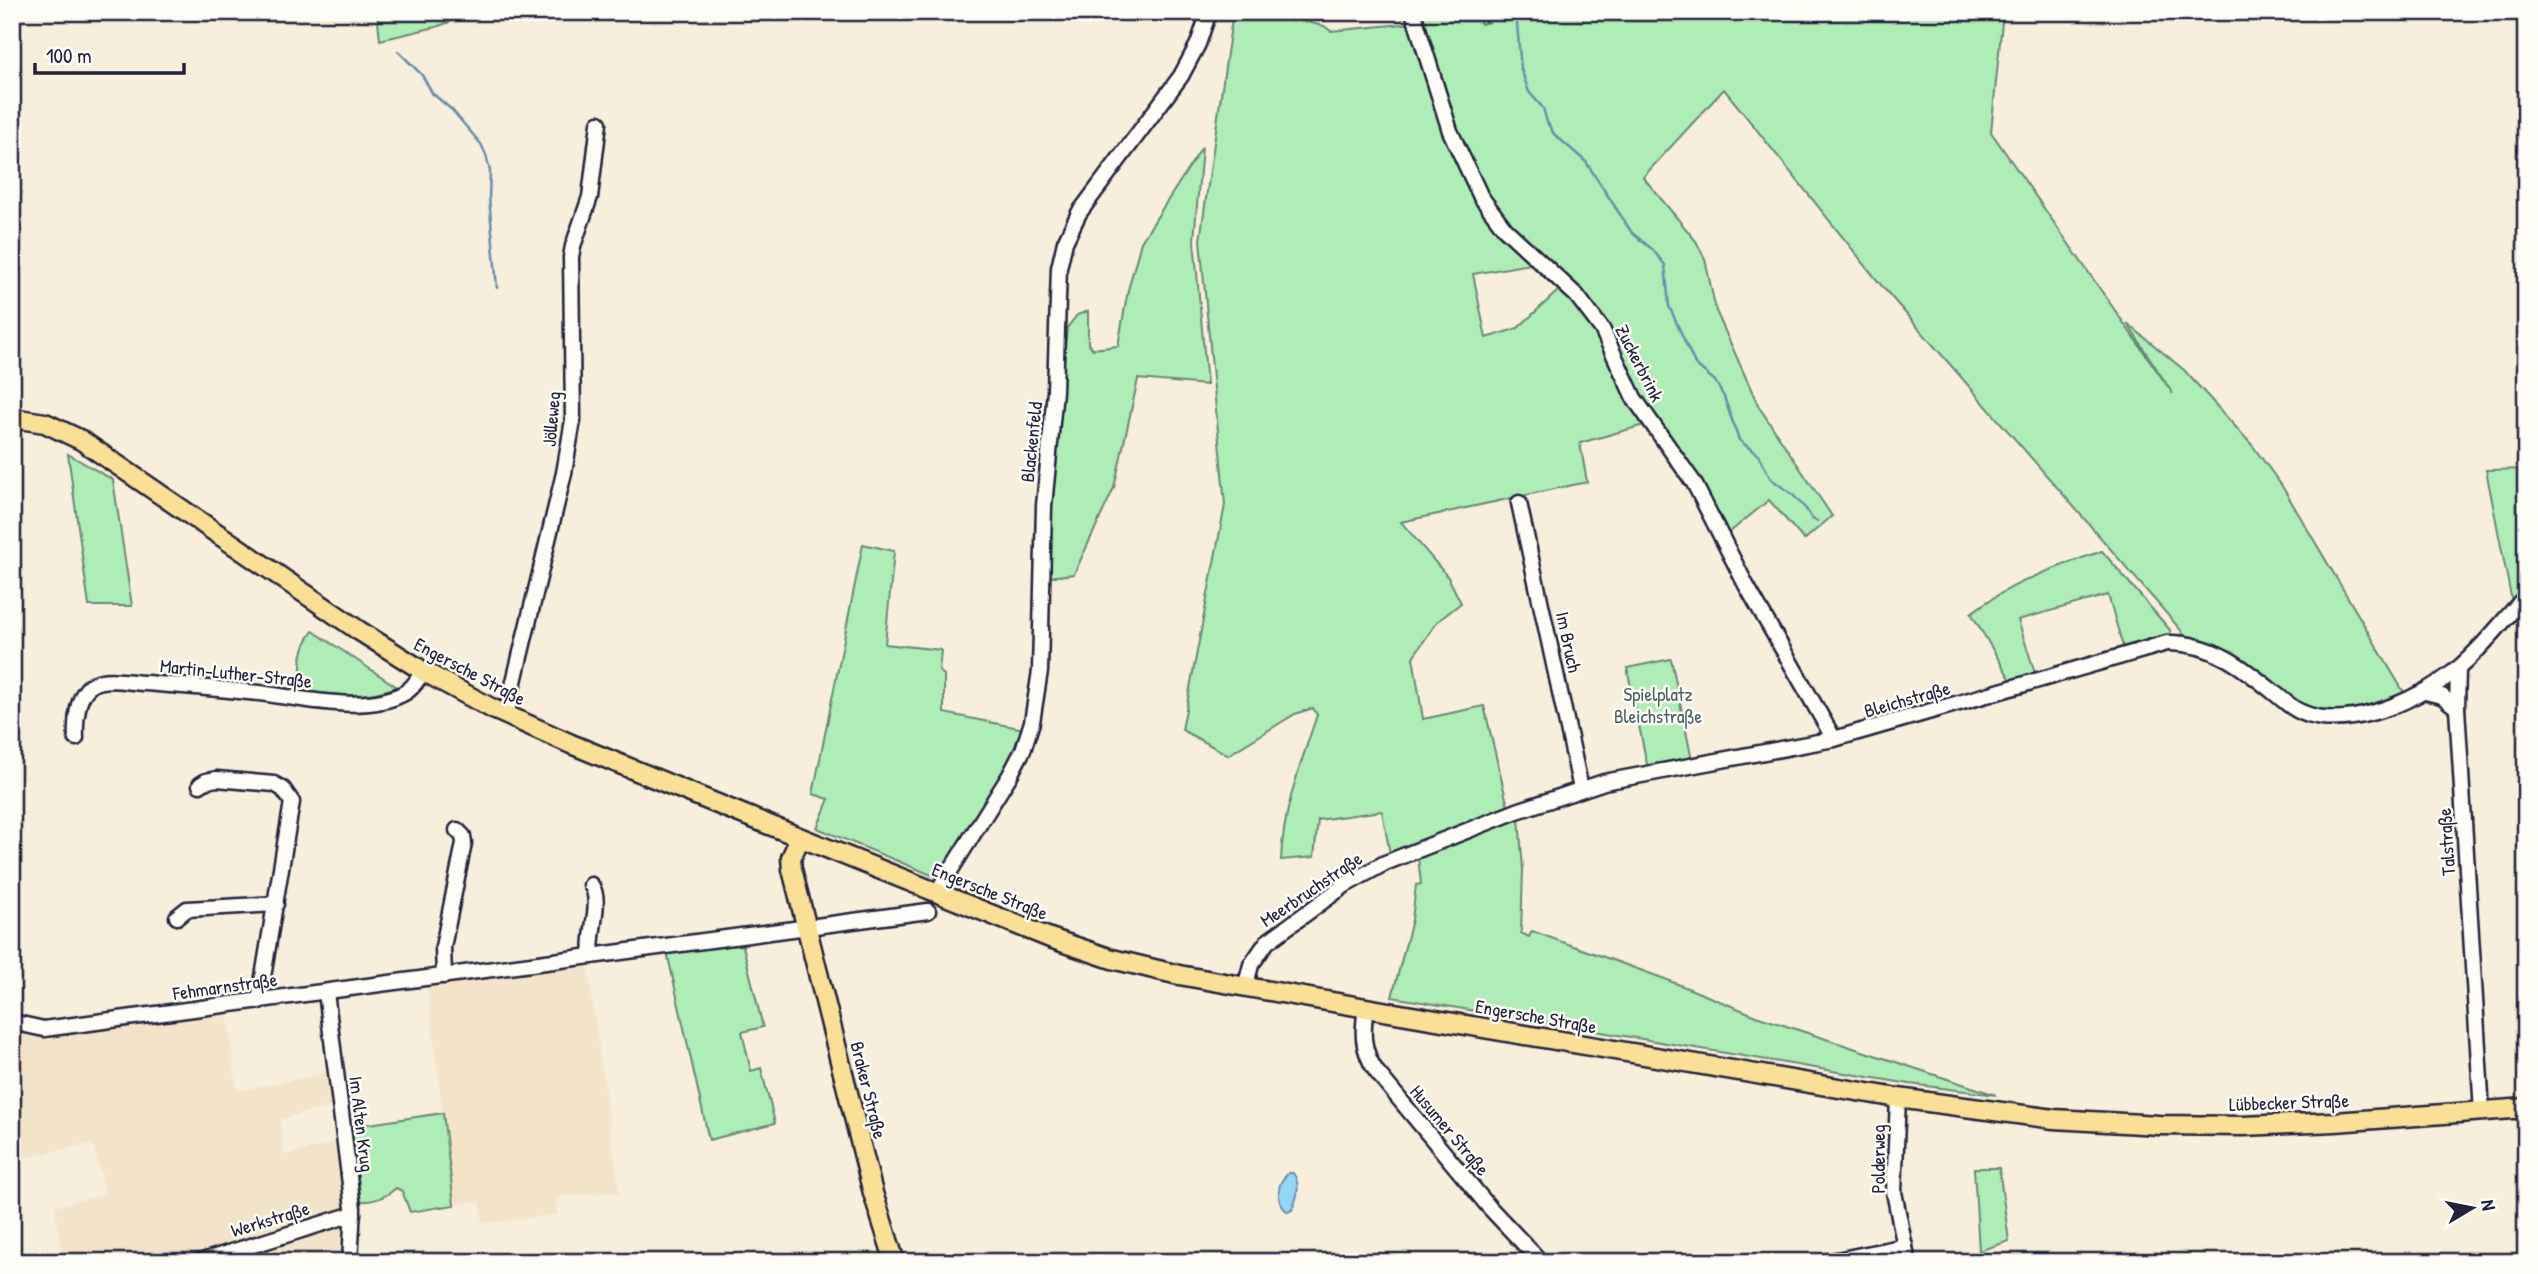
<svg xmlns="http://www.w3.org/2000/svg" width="2538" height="1274" viewBox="0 0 2538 1274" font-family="'Patrick Hand',sans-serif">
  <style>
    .built { fill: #f3e4c9 }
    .green { fill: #aeedb5; stroke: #688878; stroke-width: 2; fill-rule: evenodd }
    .water { fill: #95d6f7; stroke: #678eac; stroke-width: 2 }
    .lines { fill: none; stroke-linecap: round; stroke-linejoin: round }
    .stream { stroke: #678eac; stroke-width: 2.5 }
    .minor-casing { stroke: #22223b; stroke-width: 19 }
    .major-casing { stroke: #22223b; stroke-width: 23 }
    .minor { stroke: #fdfcf7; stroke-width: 14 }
    .major { stroke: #fadf96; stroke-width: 18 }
    .labels { text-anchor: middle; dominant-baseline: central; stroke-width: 5; stroke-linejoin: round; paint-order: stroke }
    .street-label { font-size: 19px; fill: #22223b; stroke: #fdfcf7 }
    .park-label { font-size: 19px; fill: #4c5f60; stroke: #fdfcf7 }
  </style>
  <rect width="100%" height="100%" fill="#f7eedc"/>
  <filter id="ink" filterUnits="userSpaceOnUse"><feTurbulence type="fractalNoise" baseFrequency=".0143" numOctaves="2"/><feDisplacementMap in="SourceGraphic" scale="14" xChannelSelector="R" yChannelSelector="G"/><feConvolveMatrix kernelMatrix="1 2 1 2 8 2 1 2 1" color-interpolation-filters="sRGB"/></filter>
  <g filter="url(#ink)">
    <g class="built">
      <path d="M587 962 619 1192 556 1197 557 1215 483 1223 480 1201 454 1205 427 985Z"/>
      <path d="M227 1011 237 1091 332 1072 336 1105 280 1119 285 1155 340 1142 347 1206 343 1211 183 1262H12L62 1254 55 1206 106 1194 93 1143 12 1160V1032L40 1038Z"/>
      <path d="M337 1224 349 1245 348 1262H214Z"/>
    </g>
    <g class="green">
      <path d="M377 12H477L436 27 380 40Z"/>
      <path d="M1233 12H1303L1302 21 1324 26 1331 31 1413 23 1410 12H1477L1481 24 1489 22 1490 12H2003L1991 132 2173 394 2127 323 2184 370 2252 445 2282 486 2406 696 2362 711 2319 713 2187 641 2180 629 1881 285 1724 89 1643 177 1696 241 1705 259 1716 311 1759 407 1832 516 1804 540 1769 500 1725 536 1658 427 1644 425 1580 443 1587 482 1401 522 1448 577 1461 603 1437 622 1413 657 1423 719 1484 706 1509 811 1390 854 1382 811 1318 820 1314 857 1281 860C1283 809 1301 763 1317 715L1313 708 1295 714 1228 755 1182 730 1225 505 1200 240ZM1536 263 1561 288 1518 328 1486 338 1473 274Z"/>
      <path d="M1202 147 1194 240 1207 385 1138 379 1114 488 1074 574 1049 577 1050 508 1067 328 1077 315 1088 311V344L1093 349 1118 346 1128 290 1141 242Z"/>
      <path d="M68 454 113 480 132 606H89Z"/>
      <path d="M2526 469V587L2512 602 2486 470Z"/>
      <path d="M863 544 894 551 885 644 941 650 939 671 944 675V713L1024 729 1019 748 940 876H934L817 828 829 799 813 794Z"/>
      <path d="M2102 551 2170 630 2171 638 2124 650 2108 595 2018 620 2036 676 2012 682 1971 613C2014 581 2052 569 2102 551Z"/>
      <path d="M313 631 397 687C365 699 335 695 302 691 301 666 297 652 313 631Z"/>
      <path d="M1671 659 1692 760 1648 769 1627 668Z"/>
      <path d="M1519 817 1523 870 1521 933 1529 937 1532 931 1665 979 1759 1017 1996 1095 1910 1084 1392 997 1412 920 1416 885 1421 884 1418 857Z"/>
      <path d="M742 942 763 1027 742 1032 751 1071 761 1068 775 1123 709 1140 667 952Z"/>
      <path d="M443 1113 454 1205 410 1212 402 1191 396 1188C386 1197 370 1204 357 1200L348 1127Z"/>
      <path d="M1974 1168H1999L2009 1241 1979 1251Z"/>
    </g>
    <path class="water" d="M1289 1173H1293C1301 1184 1297 1199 1292 1210L1288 1212C1275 1203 1276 1182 1289 1173Z"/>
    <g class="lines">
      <g class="stream">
        <path d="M1516 12 1521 69 1529 92 1543 108 1547 122 1554 134 1586 162 1632 233 1652 249 1665 265 1669 306 1695 364 1715 381 1724 397 1739 440 1758 455 1771 479 1792 494 1806 509 1812 519 1817 521"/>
        <path d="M398 51 422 75 432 93 452 110 481 144 486 155 490 171 489 198 497 288"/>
      </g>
      <defs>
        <g id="minor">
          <path d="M1413 12 1450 131 1481 197 1505 229 1577 296 1602 329 1634 398 1694 483 1746 585 1834 739"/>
          <path d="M1519 503 1581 789"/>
          <path d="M2458 669 2457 708 2482 1112"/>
          <path d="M2425 692 2442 696 2457 708"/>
          <path d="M506 715 564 473 573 420 571 257 573 246 590 197 599 123"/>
          <path d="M76 738C75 721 77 693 93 684 107 676 131 683 146 683 184 686 221 689 259 693 301 698 368 715 406 692 414 687 419 678 423 671"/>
          <path d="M200 785 206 781 217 779 274 784 283 789 292 802 259 1001"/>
          <path d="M591 885C603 901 588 934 592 956"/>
          <path d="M937 892 1010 775 1023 750 1032 722 1040 671 1044 506 1055 391 1059 268 1065 242 1079 213 1181 76 1198 44 1209 12"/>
          <path d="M177 917 187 909 276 904"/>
          <path d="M444 976 443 947 464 843 463 836 457 830"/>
          <path d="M1245 988 1251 965 1267 942 1345 885 1385 863 1517 811 1604 782 1834 739 2167 643C2218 642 2252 675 2288 704 2333 740 2418 701 2456 670 2482 649 2503 620 2526 596"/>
          <path d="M326 992 353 1208 350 1262"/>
          <path d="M1366 1008C1362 1033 1362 1050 1376 1071L1489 1207 1541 1262"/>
          <path d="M12 1022 44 1029 928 911"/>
          <path d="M1898 1098 1894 1192 1908 1262"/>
          <path d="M199 1262 353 1214"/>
          <path d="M1827 1262 1905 1246"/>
        </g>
        <g id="major">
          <path d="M12 418 45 423 81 440 358 630 423 671 491 708 571 744 737 812 1050 938 1112 959 1179 975 1389 1012 1898 1098 2054 1119 2159 1125 2243 1126 2335 1122 2526 1108"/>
          <path d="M800 838 791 858 792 869 873 1193 895 1262"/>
        </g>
      </defs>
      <use href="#minor" class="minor-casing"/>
      <use href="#major" class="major-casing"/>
      <use href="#minor" class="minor"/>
      <use href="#major" class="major"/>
    </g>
  </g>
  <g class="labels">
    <g class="street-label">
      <text transform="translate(1640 363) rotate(63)">Zuckerbrink</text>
      <text transform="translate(551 419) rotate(-85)">Jölleweg</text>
      <text transform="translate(1031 442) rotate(-84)">Blackenfeld</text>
      <text transform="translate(1569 642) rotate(78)">Im Bruch</text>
      <text transform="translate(470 671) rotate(28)">Engersche Straße</text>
      <text transform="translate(236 673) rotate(6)">Martin-Luther-Straße</text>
      <text transform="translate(1907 699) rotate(-16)">Bleichstraße</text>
      <text transform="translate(2446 842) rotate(-94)">Talstraße</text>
      <text transform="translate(1311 889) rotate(-34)">Meerbruchstraße</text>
      <text transform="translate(990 891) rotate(22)">Engersche Straße</text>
      <text transform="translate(225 986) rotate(-8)">Fehmarnstraße</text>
      <text transform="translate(1536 1016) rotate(10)">Engersche Straße</text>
      <text transform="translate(869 1090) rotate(76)">Braker Straße</text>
      <text transform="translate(2289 1102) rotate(-2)">Lübbecker Straße</text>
      <text transform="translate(362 1124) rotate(83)">Im Alten Krug</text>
      <text transform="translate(1450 1130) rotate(50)">Husumer Straße</text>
      <text transform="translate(1878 1159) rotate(-90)">Polderweg</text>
      <text transform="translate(270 1219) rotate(-17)">Werkstraße</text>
    </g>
    <g class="park-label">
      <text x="1658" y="694">Spielplatz<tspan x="1658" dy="22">Bleichstraße</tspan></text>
    </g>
  </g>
  <rect width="2538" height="1274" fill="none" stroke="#fdfcf7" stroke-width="42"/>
  <rect x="21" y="21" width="2496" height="1232" fill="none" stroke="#22223b" stroke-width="2.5" filter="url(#ink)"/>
  <g transform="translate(2472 1208) rotate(80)" stroke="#fdfcf7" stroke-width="5" paint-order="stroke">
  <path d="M0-5L12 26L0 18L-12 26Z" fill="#22223b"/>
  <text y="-10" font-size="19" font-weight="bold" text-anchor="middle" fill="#22223b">N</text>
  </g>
  <path d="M35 63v10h149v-10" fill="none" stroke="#22223b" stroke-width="3.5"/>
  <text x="46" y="63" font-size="21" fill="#22223b" stroke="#fdfcf7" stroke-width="5" paint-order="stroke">100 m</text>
</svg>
